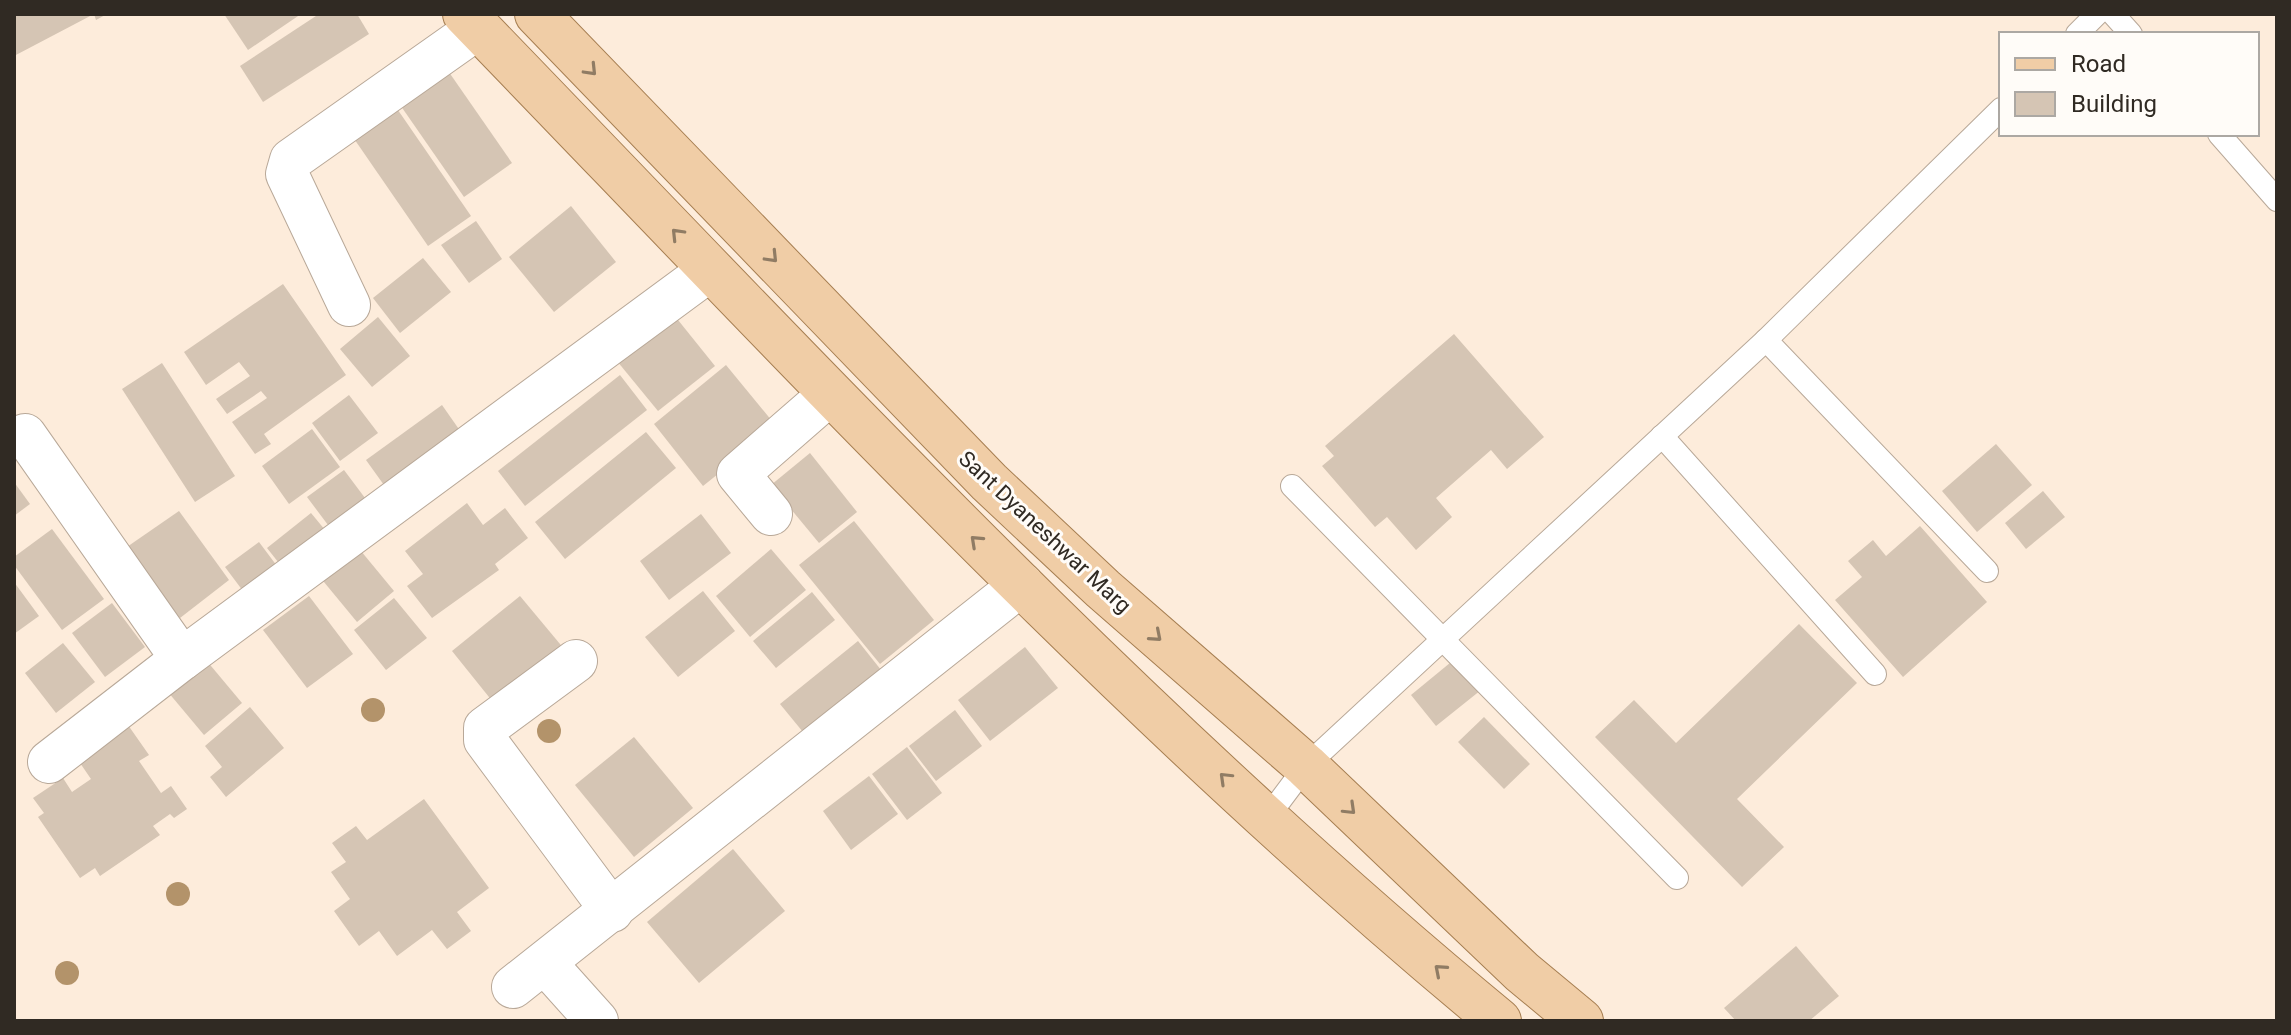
<svg xmlns="http://www.w3.org/2000/svg" width="2291" height="1035" viewBox="0 0 2291 1035" font-family="Roboto,sans-serif">
  <style>
    .building { fill: #d5c5b4 }
    .lines { fill: none; stroke-linecap: round; stroke-linejoin: round }
    .lane-casing { stroke: #b8a898; stroke-width: 24 }
    .street-casing { stroke: #b8a898; stroke-width: 44 }
    .primary-casing { stroke: #a67e51; stroke-width: 46 }
    .lane { stroke: #fff; stroke-width: 22 }
    .street { stroke: #fff; stroke-width: 42 }
    .primary { stroke: #f0cda6; stroke-width: 44 }
    .tree { fill: #b3936a }
    .oneway { stroke: #907c64 }
    .labels { text-anchor: middle; dominant-baseline: central; stroke-width: 6; stroke-linejoin: round; paint-order: stroke }
    .street-label { font-size: 22px; fill: #302a23; stroke: #fffcf8 }
  </style>
  <rect width="100%" height="100%" fill="#fdecdb"/>
  <g class="building">
    <path d="M14 14H107L96 20 94 14 14 56Z"/>
    <path d="M224 14H301L248 50Z"/>
    <path d="M319 14H357L369 34 263 102 240 66Z"/>
    <path d="M444 65 512 163 464 197 396 99Z"/>
    <path d="M391 100 471 216 428 246 348 130Z"/>
    <path d="M571 206 616 262 554 312 509 257Z"/>
    <path d="M476 221 502 259 469 283 441 245Z"/>
    <path d="M423 258 451 292 400 333 373 298Z"/>
    <path d="M283 284 346 375 264 434 271 444 255 454 232 422 267 398 261 391 227 414 216 399 250 376 239 362 206 385 184 352Z"/>
    <path d="M674 315 715 366 658 411 617 361Z"/>
    <path d="M378 317 410 356 372 387 340 349Z"/>
    <path d="M1454 334 1544 437 1507 469 1491 450 1436 498 1452 517 1416 550 1387 517 1375 527 1322 466 1334 456 1325 446Z"/>
    <path d="M162 363 235 476 195 502 122 389Z"/>
    <path d="M726 365 777 427 703 486 654 424Z"/>
    <path d="M620 375 647 410 525 506 498 471Z"/>
    <path d="M349 395 378 433 340 461 312 423Z"/>
    <path d="M442 405 470 445 394 499 366 460Z"/>
    <path d="M312 429 340 467 289 504 262 466Z"/>
    <path d="M646 432 676 468 565 559 535 522Z"/>
    <path d="M1996 444 2032 485 1977 532 1942 491Z"/>
    <path d="M810 453 857 512 819 543 771 485Z"/>
    <path d="M344 470 371 506 334 533 307 497Z"/>
    <path d="M14 482 30 504 14 516Z"/>
    <path d="M2043 491 2065 517 2026 549 2005 523Z"/>
    <path d="M467 503 483 525 505 508 528 538 495 564 499 570 432 618 407 586 423 574 405 551Z"/>
    <path d="M179 511 229 580 180 618 124 549Z"/>
    <path d="M311 513 330 536 286 572 267 548Z"/>
    <path d="M701 514 731 553 669 600 640 561Z"/>
    <path d="M854 521 934 620 880 664 799 565Z"/>
    <path d="M1920 526 1987 602 1903 677 1835 600 1862 577 1848 561 1873 540 1886 556Z"/>
    <path d="M52 529 104 599 62 630 14 565V557Z"/>
    <path d="M259 542 283 574 249 599 225 567Z"/>
    <path d="M356 545 394 591 357 622 319 576Z"/>
    <path d="M771 549 806 590 750 637 716 596Z"/>
    <path d="M14 582 39 616 14 634Z"/>
    <path d="M703 591 735 631 678 677 645 637Z"/>
    <path d="M812 592 835 620 776 668 753 641Z"/>
    <path d="M309 596 353 654 307 688 263 630Z"/>
    <path d="M520 596 570 656 501 712 452 651Z"/>
    <path d="M394 598 427 638 386 670 354 630Z"/>
    <path d="M112 603 145 647 105 677 72 633Z"/>
    <path d="M1799 624 1857 683 1737 799 1784 847 1742 887 1595 737 1634 700 1676 743Z"/>
    <path d="M858 641 889 680 812 743 780 704Z"/>
    <path d="M63 643 95 682 56 713 25 673Z"/>
    <path d="M1025 647 1058 688 990 741 958 700Z"/>
    <path d="M1456 658 1481 690 1436 726 1411 695Z"/>
    <path d="M206 660 242 703 204 735 168 692Z"/>
    <path d="M250 707 284 748 226 797 210 777 222 767 205 746Z"/>
    <path d="M955 710 982 746 936 781 909 746Z"/>
    <path d="M1484 717 1530 764 1504 789 1458 742Z"/>
    <path d="M128 725 149 755 139 761 161 793 171 786 187 809 174 818 170 814 153 826 160 835 100 876 95 868 80 878 38 817 44 813 33 798 63 778 72 792 91 779 78 760Z"/>
    <path d="M634 737 693 808 634 857 575 785Z"/>
    <path d="M907 747 942 793 907 820 872 774Z"/>
    <path d="M869 776 898 814 851 850 823 811Z"/>
    <path d="M424 799 489 888 457 912 471 931 447 949 432 930 397 956 379 931 359 946 334 911 350 899 331 872 346 862 332 843 356 826 367 840Z"/>
    <path d="M733 849 785 911 699 983 647 922Z"/>
    <path d="M1796 946 1839 996 1809 1021H1736L1724 1008Z"/>
  </g>
  <g class="lines">
    <defs>
      <g id="lane">
        <path d="M2113 14 2131 34"/>
        <path d="M2077 34 2097 14"/>
        <path d="M2219 134 2277 200"/>
        <path d="M1766 340 1987 571"/>
        <path d="M1662 436 1875 674"/>
        <path d="M1292 486 1677 878"/>
        <path d="M1267 818 1306 766 1766 340 2001 109"/>
      </g>
      <g id="street">
        <path d="M349 305 287 174 291 160 478 28"/>
        <path d="M25 435 182 659"/>
        <path d="M771 514 738 474 831 393"/>
        <path d="M576 661 485 728V740L612 911"/>
        <path d="M49 762 182 659 711 269"/>
        <path d="M545 963 597 1021"/>
        <path d="M513 987 1022 584"/>
      </g>
      <g id="primary">
        <path d="M465 14C799 359 1128 715 1499 1021"/>
        <path d="M537 14 989 482 1103 589 1306 766 1522 972 1581 1021"/>
      </g>
    </defs>
    <use href="#lane" class="lane-casing"/>
    <use href="#street" class="street-casing"/>
    <use href="#primary" class="primary-casing"/>
    <use href="#lane" class="lane"/>
    <use href="#street" class="street"/>
    <use href="#primary" class="primary"/>
  </g>
  <g class="tree">
    <circle cx="373" cy="710" r="12"/>
    <circle cx="549" cy="731" r="12"/>
    <circle cx="178" cy="894" r="12"/>
    <circle cx="67" cy="973" r="12"/>
  </g>
  <defs><path id="oneway-chevron" d="M-2-3.5L2.5 0L-2 3.5" fill="none" stroke-width="1.6" stroke-linecap="round" stroke-linejoin="round" transform="scale(2)"/></defs>
  <g class="oneway">
    <use href="#oneway-chevron" transform="translate(591 70) rotate(46)"/>
    <use href="#oneway-chevron" transform="translate(677 234) rotate(-134)"/>
    <use href="#oneway-chevron" transform="translate(772 257) rotate(46)"/>
    <use href="#oneway-chevron" transform="translate(976 541) rotate(-137)"/>
    <use href="#oneway-chevron" transform="translate(1156 636) rotate(41)"/>
    <use href="#oneway-chevron" transform="translate(1225 778) rotate(-136)"/>
    <use href="#oneway-chevron" transform="translate(1350 809) rotate(44)"/>
    <use href="#oneway-chevron" transform="translate(1440 970) rotate(-139)"/>
  </g>
  <g class="labels">
    <g class="street-label">
      <text transform="translate(1045 532) rotate(43)">Sant Dyaneshwar Marg</text>
    </g>
  </g>
  <rect width="2291" height="1035" fill="none" stroke="#302a23" stroke-width="32"/>
  <rect x="1999" y="32" width="260" height="104" fill="#fffcf8" stroke="#aca8a3" stroke-width="2"/>
  <rect x="2015" y="58" width="40" height="12" fill="#f0cda6" stroke="#aca8a3" stroke-width="2"/>
  <text x="2071" y="72" font-size="24" fill="#302a23">Road</text>
  <rect x="2015" y="92" width="40" height="24" fill="#d5c5b4" stroke="#aca8a3" stroke-width="2"/>
  <text x="2071" y="112" font-size="24" fill="#302a23">Building</text>
</svg>
